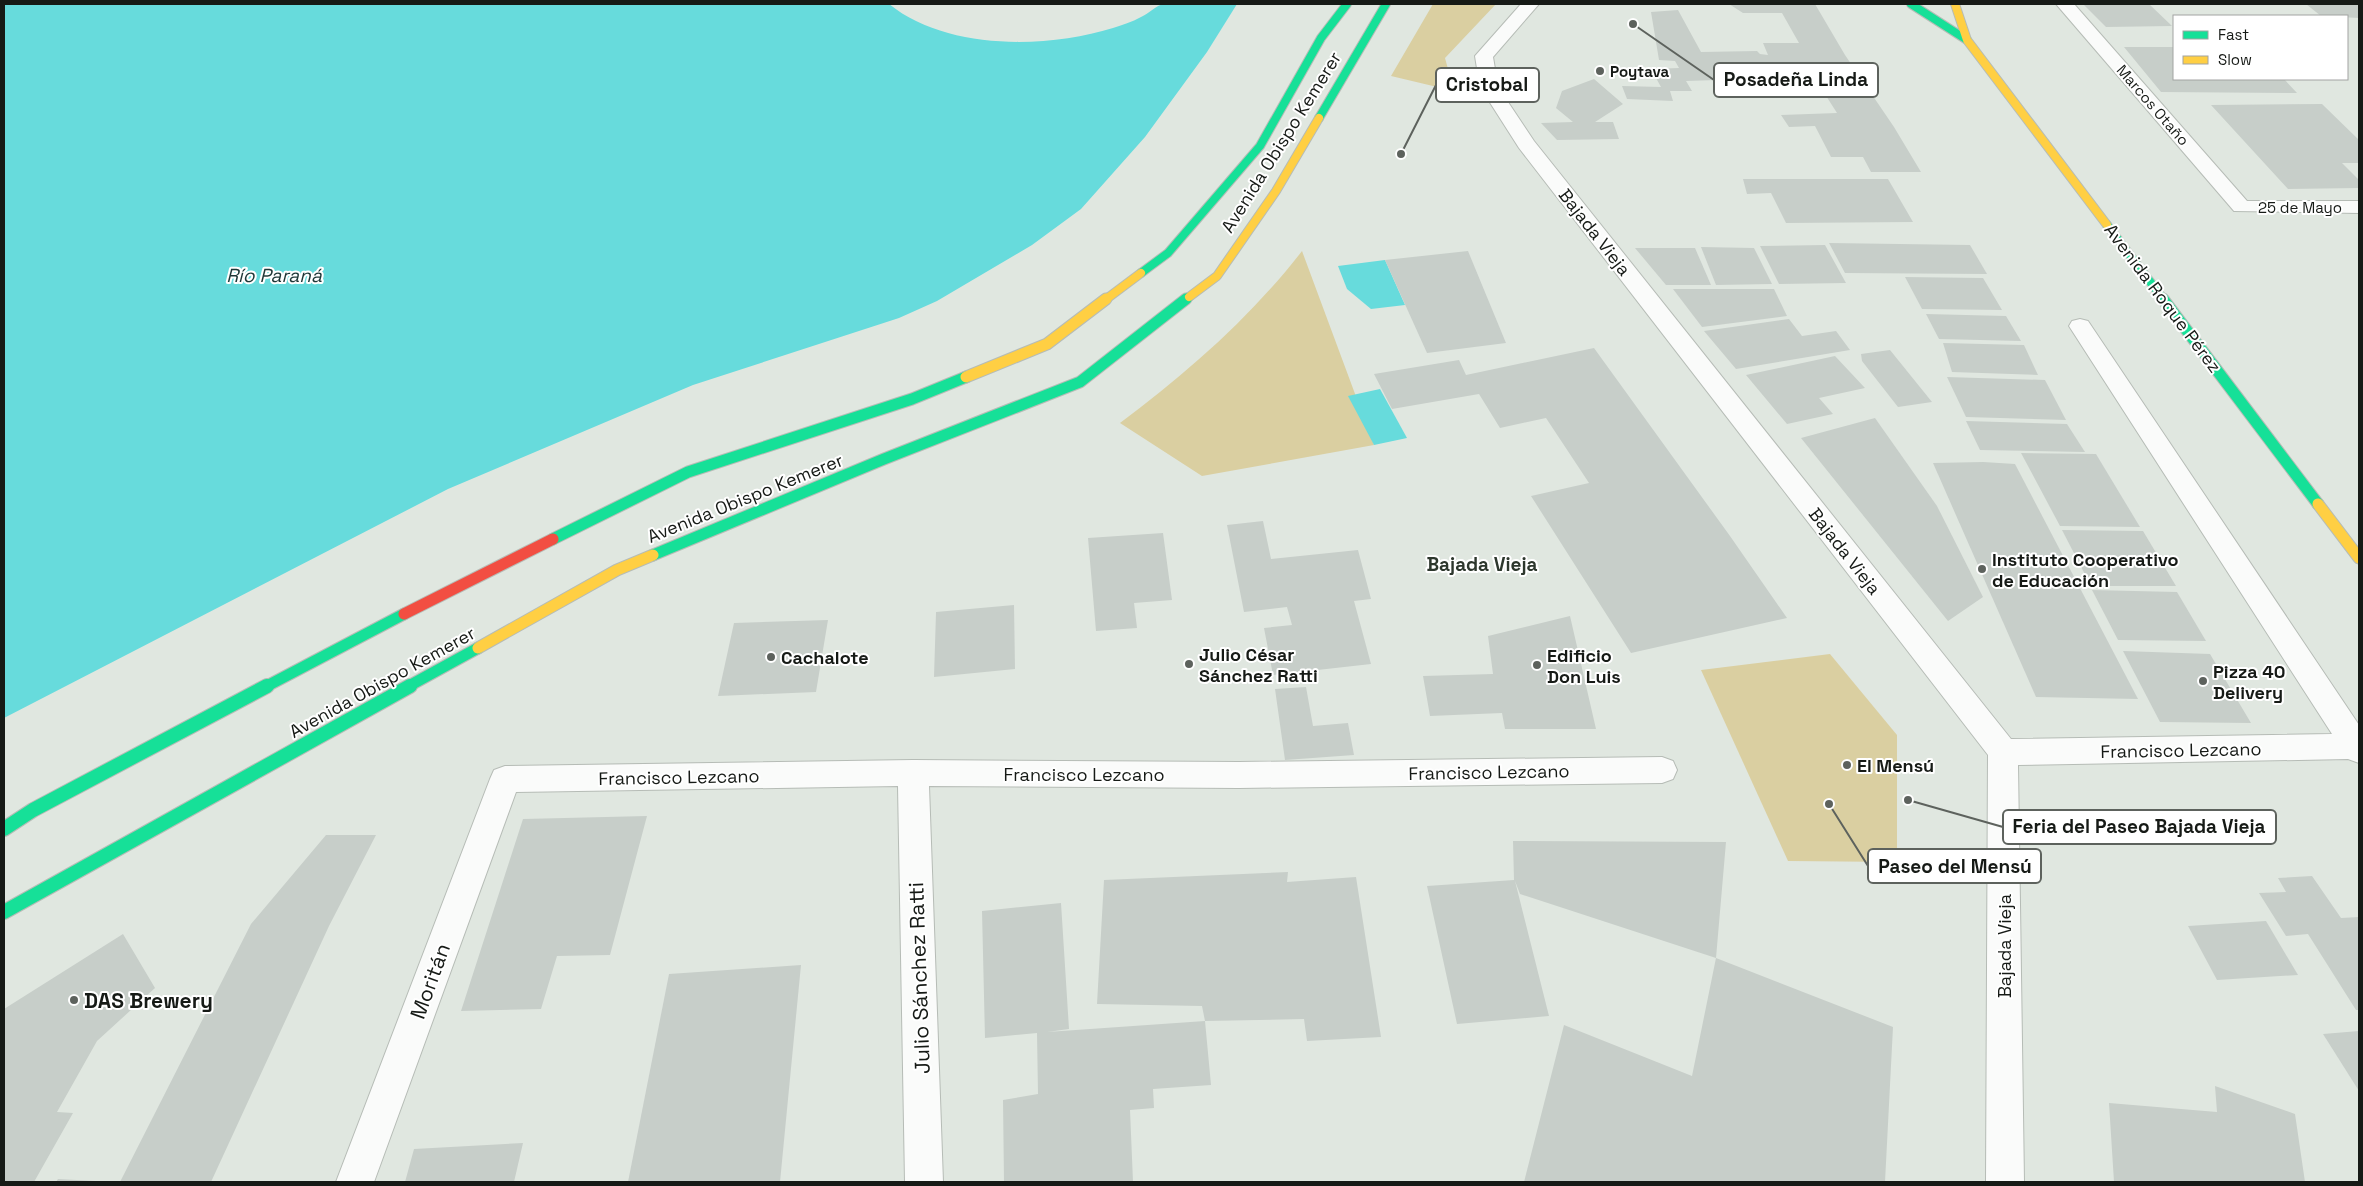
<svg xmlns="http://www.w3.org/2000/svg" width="2363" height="1186" viewBox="0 0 2363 1186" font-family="'Space Grotesk',sans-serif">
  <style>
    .green { fill: #dacfa1 }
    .water { fill: #67dbdc }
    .building { fill: #c7cec9 }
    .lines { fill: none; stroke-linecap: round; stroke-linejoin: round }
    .street-casing { stroke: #b6bcb6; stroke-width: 2 }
    .fast-far2-casing { stroke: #b6bcb6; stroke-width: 10 }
    .fast-far1-casing { stroke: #b6bcb6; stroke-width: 13 }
    .fast-casing { stroke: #b6bcb6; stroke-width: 16 }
    .slow-far1-casing { stroke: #b6bcb6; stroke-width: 10 }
    .slow-casing { stroke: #b6bcb6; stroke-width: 13 }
    .jam-casing { stroke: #b6bcb6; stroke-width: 13 }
    .street { fill: #fafbfa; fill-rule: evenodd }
    .fast-far2 { stroke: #16e098; stroke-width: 8 }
    .fast-far1 { stroke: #16e098; stroke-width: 11 }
    .fast { stroke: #16e098; stroke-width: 14 }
    .slow-far1 { stroke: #ffcf43; stroke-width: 8 }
    .slow { stroke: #ffcf43; stroke-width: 11 }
    .jam { stroke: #f24e42; stroke-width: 11 }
    .poi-dot { fill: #5d625d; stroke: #fff; stroke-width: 2 }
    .labels { text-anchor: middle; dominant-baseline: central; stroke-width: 4; stroke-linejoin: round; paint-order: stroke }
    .far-poi-label { font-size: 15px; font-weight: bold; fill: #161a16; stroke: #fff; text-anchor: start }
    .far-street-label { font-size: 15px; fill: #161a16; stroke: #fff }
    .street-label { font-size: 18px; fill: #161a16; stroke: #fff }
    .poi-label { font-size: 18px; font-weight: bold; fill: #161a16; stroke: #fff; text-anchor: start }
    .water-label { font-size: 19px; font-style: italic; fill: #1d3636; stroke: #fff }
    .neighbourhood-label { font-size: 19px; font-weight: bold; fill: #2d372d; stroke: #fff }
    .near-street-label { font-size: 21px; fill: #161a16; stroke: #fff }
    .near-poi-label { font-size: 21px; font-weight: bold; fill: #161a16; stroke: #fff; text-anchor: start }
    .leader { fill: none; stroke: #5d625d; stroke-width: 2 }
    .callout-dot { fill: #5d625d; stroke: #fff; stroke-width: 2 }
    .callout { fill: #fff; stroke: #5d625d; stroke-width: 2 }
    .callout-label { font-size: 19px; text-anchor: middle; font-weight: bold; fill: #161a16 }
  </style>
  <rect width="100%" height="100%" fill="#e0e7e0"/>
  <g class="green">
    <path d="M1433 4H1496L1445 58 1454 91 1391 76Z"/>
    <path d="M1302 251 1374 445 1202 476 1120 423C1186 374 1251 317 1302 251Z"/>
    <path d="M1830 654 1897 735V862L1788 861 1701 670Z"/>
  </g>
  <g class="water">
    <path d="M4 4H889C946 50 1045 49 1113 28 1122 25 1132 22 1141 17 1149 14 1156 5 1164 4 1184 0 1216 4 1237 4L1207 52 1145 137 1081 209 1032 245 937 301 899 318 693 385 448 489 4 718Z"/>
    <path d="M1385 260 1405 305 1371 309 1347 289 1338 266Z"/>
    <path d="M1380 389 1407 438 1374 445 1348 396Z"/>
  </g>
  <g class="building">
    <path d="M1729 4H1815L1845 55 1894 127 1921 172H1871L1863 157H1831L1815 126 1789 127 1781 115 1837 113 1814 77 1686 81 1692 91H1670L1673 101 1627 99 1622 86 1661 87 1651 69 1679 68 1675 61 1659 60 1651 12 1678 10 1701 52 1757 51 1760 54 1768 55 1763 43H1799L1782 13H1743Z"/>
    <path d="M2083 4H2149L2172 26 2106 27Z"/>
    <path d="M2306 4H2359V18L2321 16Z"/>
    <path d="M2124 47H2174V79H2284L2297 93 2161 92Z"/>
    <path d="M1594 79 1623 104 1595 122H1613L1619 139 1557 140 1541 123 1573 122 1556 108 1562 91Z"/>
    <path d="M2322 104 2359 140V163H2342L2359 180V188L2288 189 2211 105Z"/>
    <path d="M1743 179H1888L1913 222 1786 223 1771 193 1747 194Z"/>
    <path d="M1829 243 1970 245 1987 274 1845 273Z"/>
    <path d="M1825 245 1846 283 1779 284 1760 246Z"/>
    <path d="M1701 247 1754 248 1772 284 1716 285Z"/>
    <path d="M1635 248H1695L1711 285H1666Z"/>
    <path d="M1468 251 1506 343 1427 353 1385 260Z"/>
    <path d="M1905 277 1983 278 2002 310 1922 309Z"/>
    <path d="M1673 289H1774L1787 316 1702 327Z"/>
    <path d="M1926 314 2006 316 2021 341 1939 339Z"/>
    <path d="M1789 319 1802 336 1836 331 1850 350 1736 369 1704 331Z"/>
    <path d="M1943 343 2024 345 2038 375 1952 372Z"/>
    <path d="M1594 348 1730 536 1787 618 1631 653 1531 496 1589 483 1546 418 1500 428 1479 394 1392 409 1374 374 1459 360 1466 375Z"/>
    <path d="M1890 350 1932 402 1898 407 1862 361 1861 354Z"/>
    <path d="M1835 356 1865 388 1819 398 1833 414 1787 424 1746 375Z"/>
    <path d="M1947 377 2045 380 2066 420 1966 417Z"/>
    <path d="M1875 418 1937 506 1983 597 1948 621 1801 438Z"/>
    <path d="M1966 421 2067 424 2085 452 1980 450Z"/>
    <path d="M2021 453 2096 454 2140 527 2060 526Z"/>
    <path d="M1983 462 2015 464 2138 699 2036 697 1933 463Z"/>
    <path d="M1263 521 1271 559 1358 550 1371 599 1354 601 1371 664 1273 675 1264 628 1292 625 1287 607 1244 612 1227 525Z"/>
    <path d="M2062 530 2143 531 2176 586H2091Z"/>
    <path d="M1163 533 1172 600 1134 603 1137 628 1096 631 1088 538Z"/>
    <path d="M2092 590 2177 592 2206 641 2118 640Z"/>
    <path d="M1014 605 1015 669 934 677 936 612Z"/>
    <path d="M1570 616 1596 729H1505L1502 713 1430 716 1423 676 1493 674 1488 636Z"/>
    <path d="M828 620 816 692 718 696 734 623Z"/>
    <path d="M2123 651 2210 654 2251 723 2160 722Z"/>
    <path d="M1306 687 1313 726 1348 723 1354 755 1285 760 1275 689Z"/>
    <path d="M647 816 610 955 557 956 541 1009 461 1011 523 819Z"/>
    <path d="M326 835H376L329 926 211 1182H120L251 924Z"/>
    <path d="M1513 841 1726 842 1716 958 1893 1027 1885 1182H1524L1564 1025 1692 1076 1716 958 1520 894 1515 881 1549 1016 1457 1024 1427 886 1514 880Z"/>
    <path d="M1288 872 1287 882 1356 877 1381 1037 1307 1041 1304 1019 1205 1021 1202 1006 1097 1004 1104 880Z"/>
    <path d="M2312 876 2341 918 2359 917V1010H2356L2308 934 2286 936 2259 893 2286 892 2278 878Z"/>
    <path d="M1061 903 1069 1029 1047 1032 1205 1021 1211 1085 1153 1089 1154 1108 1130 1110 1133 1182H1004L1003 1100 1038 1094 1037 1033 985 1038 982 911Z"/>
    <path d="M2266 921 2298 975 2217 980 2188 926Z"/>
    <path d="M123 934 155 988 97 1041 57 1112 73 1113 34 1182H4V1009Z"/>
    <path d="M801 965 780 1182H628L669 974Z"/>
    <path d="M2359 1031V1091L2323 1034Z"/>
    <path d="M2215 1086 2295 1114 2305 1182H2114L2109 1103 2217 1112Z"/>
    <path d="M523 1143 514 1182H405L414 1149Z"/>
    <path d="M58 1179 95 1181V1182H56Z"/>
  </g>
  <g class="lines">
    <defs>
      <g id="street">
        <path d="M1521 4H1539L1493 57 1498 87 1534 141 2011 739 2332 734 2069 326 2072 321 2080 319 2088 321 2359 725V763L2348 759 2018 765 2024 1182H1986L1988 755 1519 148 1480 87 1475 56Z"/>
        <path d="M2056 4H2074L2247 201H2359V213L2234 211Z"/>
        <path d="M1662 757 1673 761 1677 770 1673 779 1662 783 1239 788 929 786 943 1182H905L898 786 516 792 374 1182H336L490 779 494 770 505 766 913 760 1239 762Z"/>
      </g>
      <g id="fast-far2">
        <path d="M1911 4 1967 40"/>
        <path d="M1319 118 1386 4"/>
        <path d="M2107 225 2164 300"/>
        <path d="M1141 273 1168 253 1260 146 1321 38 1347 4"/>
        <path d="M1185 300 1189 297"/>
      </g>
      <g id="fast-far1">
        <path d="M2163 299 2318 504"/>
        <path d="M553 539 688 472 912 399 966 377"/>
        <path d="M653 555 884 459 1080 382 1186 299"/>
        <path d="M265 687 404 614"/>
        <path d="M407 687 478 648"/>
      </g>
      <g id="fast">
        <path d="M4 829 33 810 267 686"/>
        <path d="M4 912 410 686"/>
      </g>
      <g id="slow-far1">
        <path d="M1955 4 1967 40 2107 225"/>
        <path d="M1189 297 1217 276 1276 191 1319 118"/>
        <path d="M1105 300 1141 273"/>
      </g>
      <g id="slow">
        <path d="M966 377 1047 344 1106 299"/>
        <path d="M2318 504 2359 558"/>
        <path d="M478 648 617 570 653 555"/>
      </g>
      <path id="jam" d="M404 614 553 539"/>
    </defs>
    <use href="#street" class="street-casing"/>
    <use href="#fast-far2" class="fast-far2-casing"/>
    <use href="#fast-far1" class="fast-far1-casing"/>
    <use href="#fast" class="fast-casing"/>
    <use href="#slow-far1" class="slow-far1-casing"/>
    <use href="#slow" class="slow-casing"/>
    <use href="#jam" class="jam-casing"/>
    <use href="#street" class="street"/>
    <use href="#fast-far2" class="fast-far2"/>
    <use href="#fast-far1" class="fast-far1"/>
    <use href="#fast" class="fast"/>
    <use href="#slow-far1" class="slow-far1"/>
    <use href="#slow" class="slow"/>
    <use href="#jam" class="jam"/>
  </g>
  <g class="poi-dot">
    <circle cx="1600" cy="71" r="5"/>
    <circle cx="1982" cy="569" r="5"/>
    <circle cx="771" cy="657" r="5"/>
    <circle cx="1189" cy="664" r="5"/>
    <circle cx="1537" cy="665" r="5"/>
    <circle cx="2203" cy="681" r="5"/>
    <circle cx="1847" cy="765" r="5"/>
    <circle cx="74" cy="1000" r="5"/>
  </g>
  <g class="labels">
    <g class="far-poi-label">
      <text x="1610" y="71">Poytava</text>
    </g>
    <g class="far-street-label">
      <text transform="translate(2153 105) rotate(49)">Marcos Otaño</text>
      <text x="2300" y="207">25 de Mayo</text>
    </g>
    <g class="street-label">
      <text transform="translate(1281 142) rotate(-58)">Avenida Obispo Kemerer</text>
      <text transform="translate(1595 232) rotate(52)">Bajada Vieja</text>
      <text transform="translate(2163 298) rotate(53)">Avenida Roque Pérez</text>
      <text transform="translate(745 498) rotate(-22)">Avenida Obispo Kemerer</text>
      <text transform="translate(1845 551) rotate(52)">Bajada Vieja</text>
      <text transform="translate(382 682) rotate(-29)">Avenida Obispo Kemerer</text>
      <text transform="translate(2181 750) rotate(-1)">Francisco Lezcano</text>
      <text transform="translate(1489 772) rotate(-1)">Francisco Lezcano</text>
      <text x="1084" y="774">Francisco Lezcano</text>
      <text transform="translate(679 777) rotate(-1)">Francisco Lezcano</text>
      <text transform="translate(2004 946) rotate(-90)">Bajada Vieja</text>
    </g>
    <g class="poi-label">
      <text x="1992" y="559">Instituto Cooperativo<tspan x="1992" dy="21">de Educación</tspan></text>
      <text x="1199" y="654">Julio César<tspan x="1199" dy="21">Sánchez Ratti</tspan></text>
      <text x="1547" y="655">Edificio<tspan x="1547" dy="21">Don Luis</tspan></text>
      <text x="781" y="657">Cachalote</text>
      <text x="2213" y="671">Pizza 40<tspan x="2213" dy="21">Delivery</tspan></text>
      <text x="1857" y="765">El Mensú</text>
    </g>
    <g class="water-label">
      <text x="274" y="275">Río Paraná</text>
    </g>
    <g class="neighbourhood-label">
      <text x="1482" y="564">Bajada Vieja</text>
    </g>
    <g class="near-street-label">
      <text transform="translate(919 978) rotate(-92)">Julio Sánchez Ratti</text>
      <text transform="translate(430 981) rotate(-70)">Moritán</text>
    </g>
    <g class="near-poi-label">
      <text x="84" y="1000">DAS Brewery</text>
    </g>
  </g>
  <path class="leader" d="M1633 24L1714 80M1401 154L1436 85M1908 800L2003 827M1829 804L1868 866"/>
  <g class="callout-dot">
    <circle cx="1633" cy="24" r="5"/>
    <circle cx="1401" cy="154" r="5"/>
    <circle cx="1908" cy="800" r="5"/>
    <circle cx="1829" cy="804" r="5"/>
  </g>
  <g class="callout">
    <rect x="1714" y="63" width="164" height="34" rx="5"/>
    <rect x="1436" y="68" width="103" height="34" rx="5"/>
    <rect x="2003" y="810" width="273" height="34" rx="5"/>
    <rect x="1868" y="849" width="173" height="34" rx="5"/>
  </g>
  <g class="callout-label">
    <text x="1796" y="86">Posadeña Linda</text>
    <text x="1487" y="91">Cristobal</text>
    <text x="2139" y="833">Feria del Paseo Bajada Vieja</text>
    <text x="1955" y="873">Paseo del Mensú</text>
  </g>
  <rect width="2363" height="1186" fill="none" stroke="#161a16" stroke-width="10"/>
  <rect x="2173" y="15" width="175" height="65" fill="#ffffff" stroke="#a2a3a2"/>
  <rect x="2183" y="31" width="25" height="8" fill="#16e098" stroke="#a2a3a2"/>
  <text x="2218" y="40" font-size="15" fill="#161a16">Fast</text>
  <rect x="2183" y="56" width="25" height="8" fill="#ffcf43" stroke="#a2a3a2"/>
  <text x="2218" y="65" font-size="15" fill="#161a16">Slow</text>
</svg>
